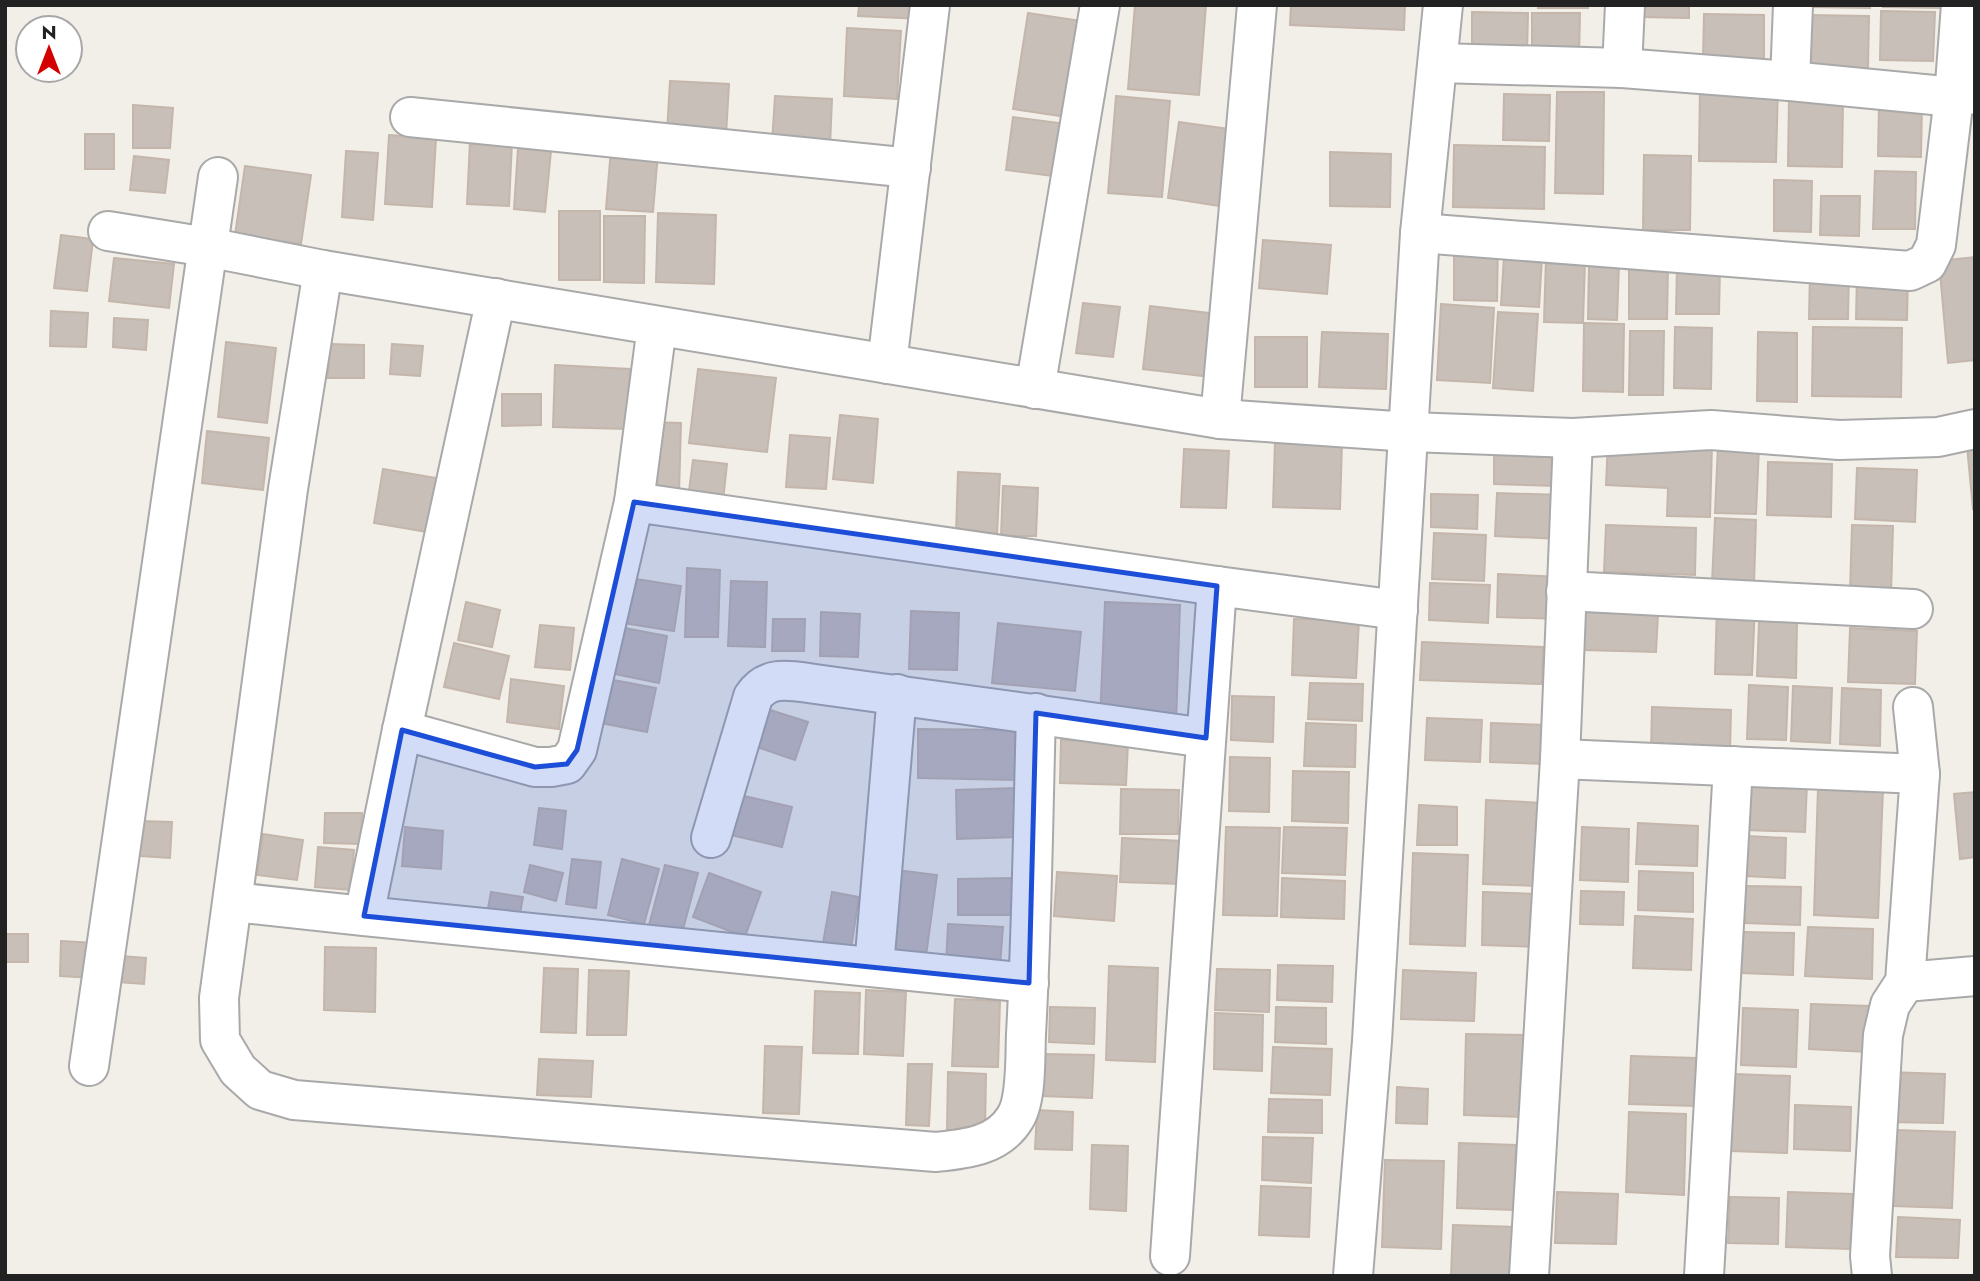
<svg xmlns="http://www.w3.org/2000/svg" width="1980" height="1281" viewBox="0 0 1980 1281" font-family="Jost,sans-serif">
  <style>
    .building { fill: #c7bfb8; stroke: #c4b6ab; stroke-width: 2 }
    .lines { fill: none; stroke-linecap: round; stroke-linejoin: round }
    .minor-casing { stroke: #a9a9a9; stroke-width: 42 }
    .minor { stroke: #fff; stroke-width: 38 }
    .marked { fill: #1d4ed8; fill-opacity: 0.2; stroke: #1d4ed8; stroke-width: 5; stroke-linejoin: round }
  </style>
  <rect width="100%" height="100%" fill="#f2efe9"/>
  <g class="building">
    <path d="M859 5H922V19L858 16Z"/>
    <path d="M1135 5H1206L1199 95 1128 89Z"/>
    <path d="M1291 5H1405L1404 30 1290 25Z"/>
    <rect x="1538" y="5" width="50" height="3"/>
    <path d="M1641 5H1689V18L1640 17Z"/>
    <path d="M1809 5H1870V8L1809 7Z"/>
    <path d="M1883 5H1943V8L1883 7Z"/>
    <path d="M1881 11 1935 12 1933 61 1880 60Z"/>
    <path d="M1472 12 1528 13 1527 53 1472 52Z"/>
    <path d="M1028 13 1088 22 1074 118 1013 109Z"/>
    <path d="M1532 13H1580L1579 56 1532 55Z"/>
    <path d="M1704 14 1764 15V60L1703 59Z"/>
    <path d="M1807 15 1869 16 1868 68 1806 67Z"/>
    <path d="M847 28 901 31 897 99 844 96Z"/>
    <path d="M670 81 729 84 726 135 667 132Z"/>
    <path d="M1700 84 1778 86 1776 162 1699 161Z"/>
    <path d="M1557 92H1604L1603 194 1555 193Z"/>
    <path d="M1504 94 1550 95 1549 141 1503 140Z"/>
    <path d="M775 96 832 99 830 147 772 143Z"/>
    <path d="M1116 96 1170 101 1162 197 1108 193Z"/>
    <path d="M1789 97 1843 98 1842 167 1788 166Z"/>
    <path d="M133 105 173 108 170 148H133Z"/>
    <path d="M1879 105H1922L1921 157 1878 156Z"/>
    <path d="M1013 117 1075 125 1068 178 1006 170Z"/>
    <path d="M1179 122 1237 130 1226 207 1168 198Z"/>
    <rect x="85" y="134" width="29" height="35"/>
    <path d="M389 135 436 138 432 207 385 204Z"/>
    <path d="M470 141 512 142 509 206 467 204Z"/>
    <path d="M1454 145 1545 147 1544 209 1453 207Z"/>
    <path d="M518 148 551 151 545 212 514 209Z"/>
    <path d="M611 149 658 153 653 212 606 209Z"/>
    <path d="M346 151 378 153 373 220 342 217Z"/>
    <path d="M1330 152 1391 154 1390 207 1330 206Z"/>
    <path d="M1644 155 1691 156 1690 230H1643Z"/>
    <path d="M134 156 169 160 165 193 130 190Z"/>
    <path d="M245 166 311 175 301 244 235 235Z"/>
    <path d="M1875 171 1916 172 1915 229H1873Z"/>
    <path d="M1774 180 1812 181 1811 232 1774 231Z"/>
    <path d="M1821 196H1860L1859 236 1820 235Z"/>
    <rect x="559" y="211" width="41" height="69"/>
    <path d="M658 213 716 215 714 284 656 282Z"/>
    <path d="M604 216H645L644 283 604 282Z"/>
    <path d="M61 235 93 239 87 291 54 288Z"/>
    <path d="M1263 240 1331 245 1327 294 1259 288Z"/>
    <path d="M1454 242H1498L1497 301 1454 300Z"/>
    <path d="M1504 256 1542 258 1539 307 1501 305Z"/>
    <path d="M1975 257V360L1948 363 1939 261Z"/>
    <path d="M114 258 174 264 169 308 109 301Z"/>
    <path d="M1546 258 1585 260 1583 323 1544 322Z"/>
    <path d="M1589 263 1619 264 1617 320 1588 319Z"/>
    <path d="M1629 266 1668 267 1667 319H1629Z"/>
    <path d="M1677 266 1720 267 1719 314H1676Z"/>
    <path d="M1810 271 1849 272 1848 319H1809Z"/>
    <path d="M1857 274 1908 275 1907 320 1856 319Z"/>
    <path d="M1083 303 1120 307 1113 357 1076 353Z"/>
    <path d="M1441 304 1494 308 1490 383 1437 380Z"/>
    <path d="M1150 306 1217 314 1210 377 1143 369Z"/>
    <path d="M51 311 88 313 86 347 50 346Z"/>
    <path d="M1498 312 1538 314 1533 391 1493 388Z"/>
    <path d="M114 318 148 320 146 350 113 347Z"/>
    <path d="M1584 323 1624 324 1623 392 1583 391Z"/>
    <path d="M1675 327 1712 328 1711 389 1674 388Z"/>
    <path d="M1813 327 1902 328 1901 397 1812 396Z"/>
    <path d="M1630 331H1664L1663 395H1629Z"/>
    <path d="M1322 332 1388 334 1386 389 1319 387Z"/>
    <path d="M1758 332 1797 333V402L1757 401Z"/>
    <rect x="1255" y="337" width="52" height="50"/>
    <path d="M226 342 276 348 267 423 218 417Z"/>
    <path d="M329 344 364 345V378H328Z"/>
    <path d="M392 344 423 346 420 376 390 374Z"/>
    <path d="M555 365 630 369 627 429 553 427Z"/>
    <path d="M698 369 776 378 767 452 689 443Z"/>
    <path d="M502 394H541V425L502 426Z"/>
    <path d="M840 415 878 419 873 483 833 479Z"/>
    <path d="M647 422 681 423 679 495 645 494Z"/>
    <path d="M207 431 269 438 263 490 202 483Z"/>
    <path d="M790 435 830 438 826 489 786 487Z"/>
    <path d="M1975 435V509H1973L1966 436Z"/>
    <path d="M1275 441 1342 443 1340 509 1273 507Z"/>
    <path d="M1608 441 1712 445 1710 517 1667 516 1668 488 1606 485Z"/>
    <path d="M1718 445 1759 447 1756 514 1715 513Z"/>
    <path d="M1184 449 1229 451 1226 508 1181 507Z"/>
    <path d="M1494 452 1557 454 1555 486 1494 484Z"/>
    <path d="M693 460 727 464 722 510 687 506Z"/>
    <path d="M1768 462 1832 464 1831 517 1767 515Z"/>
    <path d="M1857 468 1917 470 1915 522 1855 519Z"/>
    <path d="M383 469 448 480 439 534 374 523Z"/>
    <path d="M958 472 1000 474 997 534 956 533Z"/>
    <path d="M1003 486 1038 488 1036 536H1001Z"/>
    <path d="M1497 493 1562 495 1561 539 1495 536Z"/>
    <path d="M1431 494 1478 495 1477 529 1431 527Z"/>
    <path d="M1715 518 1756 520 1754 584 1712 582Z"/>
    <path d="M1606 525 1696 528 1695 575 1604 572Z"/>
    <path d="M1852 525 1893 526 1891 594 1850 592Z"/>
    <path d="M1434 533 1486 535 1484 581 1432 579Z"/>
    <path d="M687 568 720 570 718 637H685Z"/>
    <path d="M1498 574 1561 577 1559 619 1497 617Z"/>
    <path d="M630 578 681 586 674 631 623 623Z"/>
    <path d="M731 581 767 582 765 647 728 646Z"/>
    <path d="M1430 583 1490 585 1488 623 1429 620Z"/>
    <path d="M466 602 500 610 492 647 458 640Z"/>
    <path d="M1105 602 1180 605 1176 724 1100 721Z"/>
    <path d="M1717 605H1755L1752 675 1715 674Z"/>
    <path d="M911 611 959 613 957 670 909 669Z"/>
    <path d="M821 612 860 614 858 657 820 656Z"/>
    <path d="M1584 612 1658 614 1656 652 1583 650Z"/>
    <path d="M773 619H805L804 651H772Z"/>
    <path d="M1294 619 1359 620 1356 678 1292 675Z"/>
    <path d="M1759 621 1797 622 1796 678 1757 676Z"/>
    <path d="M998 623 1081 632 1075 691 992 683Z"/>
    <path d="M540 625 574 628 570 670 535 667Z"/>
    <path d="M609 625 667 636 659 683 600 671Z"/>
    <path d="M1850 628 1917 631 1915 684 1848 682Z"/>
    <path d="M1422 642 1543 647 1542 684 1420 680Z"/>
    <path d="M454 643 509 656 499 699 444 687Z"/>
    <path d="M598 677 656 688 647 732 590 721Z"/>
    <path d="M511 679 564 686 559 729 507 722Z"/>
    <path d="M1310 683 1363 684 1362 721 1308 719Z"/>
    <path d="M1749 685 1788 687 1786 740 1747 739Z"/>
    <path d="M1793 686 1832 688 1830 743 1791 741Z"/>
    <path d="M1842 688 1881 690 1880 746 1840 744Z"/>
    <path d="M1232 696 1274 697 1273 742 1231 740Z"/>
    <path d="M1652 707 1731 710 1730 753 1651 751Z"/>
    <path d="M767 709 808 722 795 760 754 746Z"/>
    <path d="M1427 718 1482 720 1480 762 1425 760Z"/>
    <path d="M1306 723 1356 725 1355 767 1304 766Z"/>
    <path d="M1491 723 1547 725V764L1490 762Z"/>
    <path d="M918 729 1025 730 1024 780 918 778Z"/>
    <path d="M1061 740 1128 743 1126 785 1060 783Z"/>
    <path d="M1230 757 1270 758 1269 812 1229 811Z"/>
    <path d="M1293 771 1349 772 1348 823 1292 821Z"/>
    <path d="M1748 781 1807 783 1805 832 1746 830Z"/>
    <path d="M1818 787 1883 789 1878 918 1814 915Z"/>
    <path d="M1016 788 1017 837 957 839 956 790Z"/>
    <path d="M1121 789 1179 790 1178 834H1120Z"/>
    <path d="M1975 792V857L1960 859 1954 794Z"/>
    <path d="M740 795 792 807 782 847 731 835Z"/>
    <path d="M1486 800 1544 803 1542 886 1483 884Z"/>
    <path d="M1419 805 1457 807V845H1417Z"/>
    <path d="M539 808 566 811 562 849 534 845Z"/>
    <path d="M325 813H362L361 844 324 843Z"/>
    <path d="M140 821 172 822 170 858 140 856Z"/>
    <path d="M1638 823 1698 826 1697 866 1636 864Z"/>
    <path d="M405 827 443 831 441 869 402 866Z"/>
    <path d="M1226 827 1280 828 1277 916 1223 915Z"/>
    <path d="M1284 827 1347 828 1345 875 1282 873Z"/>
    <path d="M1582 827 1629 829 1628 882 1580 880Z"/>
    <path d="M263 834 303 840 297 880 257 875Z"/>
    <path d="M1747 836 1786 838 1785 878 1745 876Z"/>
    <path d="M1122 838 1183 841 1181 884 1120 882Z"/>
    <path d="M318 847 354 850 350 890 315 887Z"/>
    <path d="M1413 853 1468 855 1465 946 1410 944Z"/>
    <path d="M572 859 601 862 596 908 566 904Z"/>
    <path d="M622 859 659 869 644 924 608 915Z"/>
    <path d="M530 865 563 873 556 901 524 892Z"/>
    <path d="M665 865 698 873 681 937 648 929Z"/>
    <path d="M897 870 937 875 926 956 886 951Z"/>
    <path d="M1639 871 1693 873V912L1638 910Z"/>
    <path d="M1057 872 1117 876 1114 921 1054 916Z"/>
    <path d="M709 873 761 892 745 937 693 917Z"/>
    <path d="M1013 878 1014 915H958V879Z"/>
    <path d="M1282 878 1345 881 1344 919 1281 917Z"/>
    <path d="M1745 886 1801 887 1800 925 1745 923Z"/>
    <path d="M1581 891 1624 892 1623 925 1580 924Z"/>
    <path d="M491 892 523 897 518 925 486 919Z"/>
    <path d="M832 892 859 897 851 948 823 943Z"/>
    <path d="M1483 892 1539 894 1537 947 1482 945Z"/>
    <path d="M1635 916 1693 919 1691 970 1633 968Z"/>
    <path d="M948 924 1003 927 1000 966 946 964Z"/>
    <path d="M1808 927 1873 929 1872 979 1805 976Z"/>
    <path d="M1742 932 1794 933 1793 975 1741 973Z"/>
    <rect x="5" y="934" width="23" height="28"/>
    <path d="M61 941 95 943 92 978 60 976Z"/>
    <path d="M325 947 376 948 375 1012 324 1010Z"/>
    <path d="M120 956 146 958 144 984 118 982Z"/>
    <path d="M1278 965 1333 966 1332 1002 1277 1000Z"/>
    <path d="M1109 966 1158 968 1155 1062 1106 1060Z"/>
    <path d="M544 968 578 969 576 1033 541 1032Z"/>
    <path d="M1217 969 1270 970 1269 1012 1215 1010Z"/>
    <path d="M589 970 629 971 626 1035H587Z"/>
    <path d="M1403 970 1476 973 1474 1021 1401 1019Z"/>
    <path d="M866 990 906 992 903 1056 864 1054Z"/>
    <path d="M815 991 860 993 858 1054 813 1053Z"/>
    <path d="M955 999 1000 1001 998 1067 952 1066Z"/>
    <path d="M1811 1004 1870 1006 1868 1052 1809 1049Z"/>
    <path d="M1050 1007 1095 1008 1094 1044 1049 1042Z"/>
    <path d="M1276 1007 1326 1008V1044L1275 1042Z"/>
    <path d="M1743 1008 1798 1010 1796 1067 1741 1065Z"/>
    <path d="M1215 1013 1263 1015 1262 1071 1214 1069Z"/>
    <path d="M1466 1034 1525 1035 1523 1117 1464 1115Z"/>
    <path d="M765 1046 802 1047 799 1114 763 1113Z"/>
    <path d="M1273 1047 1332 1049 1330 1095 1271 1093Z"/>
    <path d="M1044 1054 1094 1055 1092 1098 1042 1096Z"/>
    <path d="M1631 1056 1696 1058 1695 1106 1629 1104Z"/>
    <path d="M539 1059 593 1061 591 1097 537 1095Z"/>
    <path d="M908 1064H932L929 1126 906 1125Z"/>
    <path d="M948 1072 986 1074 985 1131 947 1130Z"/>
    <path d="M1887 1072 1945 1074 1943 1123 1885 1122Z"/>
    <path d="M1734 1074 1790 1076 1787 1153 1731 1151Z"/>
    <path d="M1397 1087 1428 1089 1427 1124 1396 1123Z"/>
    <path d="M1269 1099 1322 1100V1133L1268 1132Z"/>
    <path d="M1795 1105 1851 1107 1850 1151 1794 1149Z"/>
    <path d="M1037 1110 1073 1112 1072 1150 1035 1149Z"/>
    <path d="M1629 1112 1686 1114 1684 1195 1626 1192Z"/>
    <path d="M1895 1130 1955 1132 1952 1208 1893 1206Z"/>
    <path d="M1263 1137 1313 1138 1311 1183 1262 1180Z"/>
    <path d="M1459 1143 1516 1145 1514 1210 1457 1208Z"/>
    <path d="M1092 1145 1128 1146 1126 1211 1090 1209Z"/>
    <path d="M1385 1160 1444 1161 1441 1249 1382 1247Z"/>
    <path d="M1261 1186 1311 1188 1309 1237 1259 1235Z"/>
    <path d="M1557 1192 1618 1194 1616 1244 1555 1243Z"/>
    <path d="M1788 1192 1853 1194 1850 1249 1786 1247Z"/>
    <path d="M1730 1197 1779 1198 1778 1244 1728 1243Z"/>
    <path d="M1898 1217 1960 1220 1958 1258 1896 1257Z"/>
    <path d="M1453 1225 1517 1227 1515 1276H1451Z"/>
  </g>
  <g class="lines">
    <defs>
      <g id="minor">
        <path d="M1438 63 1622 68 1790 81 1954 97 1975 94"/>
        <path d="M1622 68 1625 5"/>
        <path d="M1790 81 1793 5"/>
        <path d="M410 117 911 168"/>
        <path d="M108 231 207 247 323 270 1220 419 1410 432 1573 438 1711 430 1839 440 1938 437 1975 429"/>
        <path d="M1420 233 1910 271 1927 263 1936 245 1954 97 1961 5"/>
        <path d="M323 270 288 489 219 998 220 1040 238 1070 260 1090 294 1100 936 1152C966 1149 998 1146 1015 1118 1027 1100 1025 1056 1026 1034 1032 927 1033 820 1036 713"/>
        <path d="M496 298 402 730 364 916 1029 983"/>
        <path d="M887 364 930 5"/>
        <path d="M1035 389 1100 5"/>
        <path d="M1220 419 1257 5"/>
        <path d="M634 502 657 326"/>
        <path d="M1566 591 1913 609"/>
        <path d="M1913 707 1920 774"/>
        <path d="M402 730 535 767H551L567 764 577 750 634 502 1217 586 1398 610"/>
        <path d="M1560 759 1920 774 1905 982 1890 1005 1883 1035 1870 1256 1872 1276"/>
        <path d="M711 838 753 697C768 674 792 681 815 684L1206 738"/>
        <path d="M233 902 364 916"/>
        <path d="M874 967 897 694"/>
        <path d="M1905 982 1975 976"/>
        <path d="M89 1066 218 177"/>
        <path d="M1170 1256 1217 586"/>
        <path d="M1353 1276 1372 1041 1420 233 1443 5"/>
        <path d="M1529 1276 1560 759 1573 438"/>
        <path d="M1704 1276 1733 766"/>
      </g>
    </defs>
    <use href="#minor" class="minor-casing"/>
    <use href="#minor" class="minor"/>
  </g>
  <path class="marked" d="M634 502 1217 586 1206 738 1036 713 1029 983 364 916 402 730 535 767 567 764 577 750Z"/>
  <rect width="1980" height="1281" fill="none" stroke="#222222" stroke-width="14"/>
  <g transform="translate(49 49)"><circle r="33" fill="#ffffff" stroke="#a7a7a7" stroke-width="2"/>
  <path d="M0-5L12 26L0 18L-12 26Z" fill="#d40000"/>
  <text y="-10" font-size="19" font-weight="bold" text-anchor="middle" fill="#222222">N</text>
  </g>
</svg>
